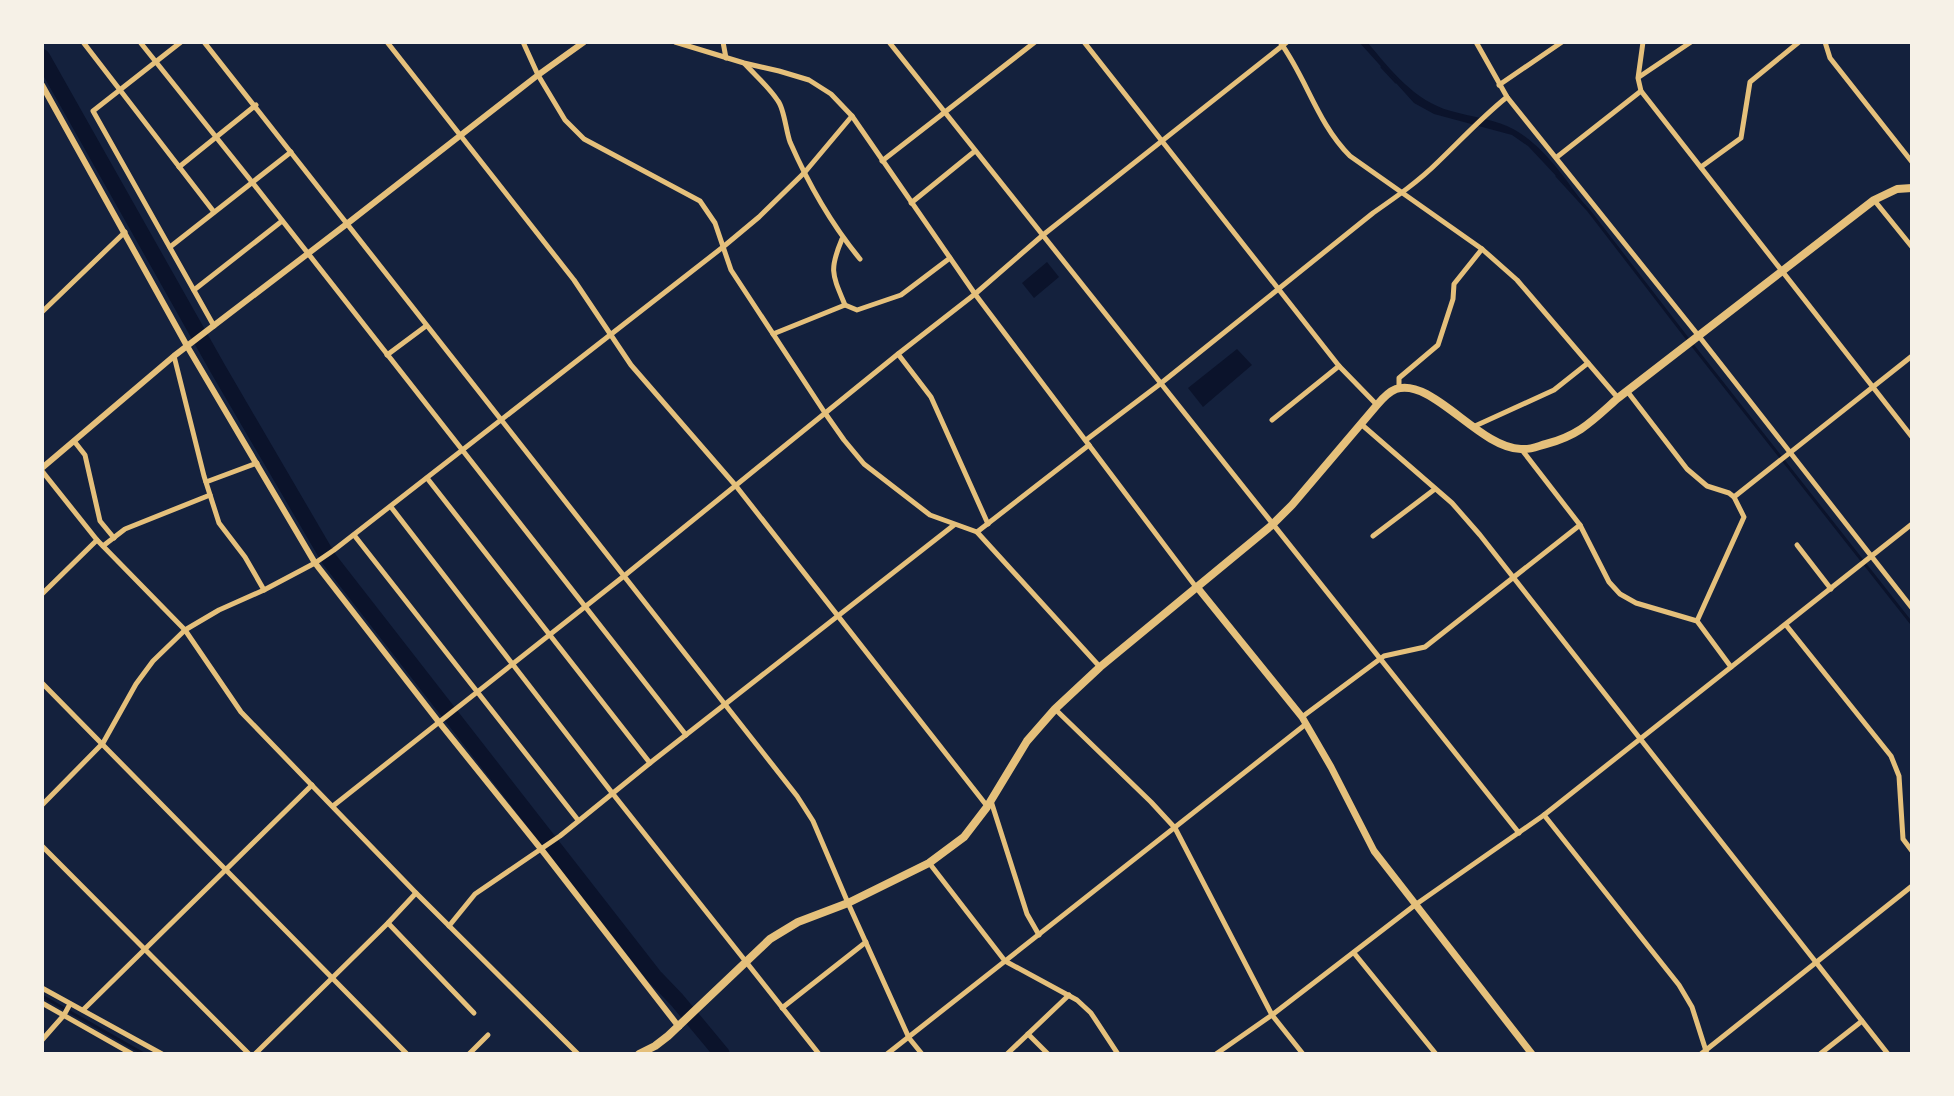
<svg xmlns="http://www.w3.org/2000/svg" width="1954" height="1096" viewBox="0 0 1954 1096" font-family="'Public Sans',sans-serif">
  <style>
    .water { fill: #0b132b }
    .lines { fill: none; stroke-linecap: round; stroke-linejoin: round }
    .stream { stroke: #0b132b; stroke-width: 3 }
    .river { stroke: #0b132b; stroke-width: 16 }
    .minor { stroke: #e5c07b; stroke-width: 5 }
    .tertiary { stroke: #e5c07b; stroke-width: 6 }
    .secondary { stroke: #e5c07b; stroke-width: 7 }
    .primary { stroke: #e5c07b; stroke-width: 8 }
  </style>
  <rect width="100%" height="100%" fill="#14213d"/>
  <g class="water">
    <path d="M1359 42H1367C1391 70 1414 101 1451 111 1471 117 1496 119 1515 130 1546 148 1568 183 1589 211L1528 146 1512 135 1434 114 1414 103Z"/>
    <path d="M1047 262 1059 277 1034 298 1022 283Z"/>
    <path d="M1237 349 1252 365 1203 407 1188 388Z"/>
  </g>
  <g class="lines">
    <g class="stream">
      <path d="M1382 67 1396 82"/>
      <path d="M1557 176 1589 211 1693 346 1912 624"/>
      <path d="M42 996 144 1054"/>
    </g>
    <path class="river" d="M42 57 218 369 329 559 654 976 677 1000 722 1054"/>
    <g class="minor">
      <path d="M83 42 214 212"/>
      <path d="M140 42 252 182 686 735"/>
      <path d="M181 42 93 111 214 326"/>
      <path d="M204 42 797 796 813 821 848 903 909 1038 922 1054"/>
      <path d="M387 42 574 280 631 365 736 486 987 806"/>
      <path d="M523 42 538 75 565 120 584 139 700 201 715 223 731 270 825 413 844 440 864 464 930 515 977 532 1100 667"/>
      <path d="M675 42 744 63 779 71 809 80 831 94 852 116 975 294 1196 587"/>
      <path d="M723 42 726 58"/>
      <path d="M889 42 1519 833"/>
      <path d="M1084 42 1339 366 1377 405"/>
      <path d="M1280 42C1307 79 1317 123 1350 156L1482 249 1517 280 1618 398"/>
      <path d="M1476 42 1507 97 1698 335 1912 608"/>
      <path d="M1643 42 1638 78 1641 91 1912 437"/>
      <path d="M1825 42 1830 58 1912 162"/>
      <path d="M745 64C756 76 769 87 778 101 784 108 786 131 790 142 808 183 832 225 860 259"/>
      <path d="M1639 77 1691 42"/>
      <path d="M1499 85 1562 42"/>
      <path d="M1557 157 1641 91"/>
      <path d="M882 161 1035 42"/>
      <path d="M179 167 256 105"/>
      <path d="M1701 167 1741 138 1750 82 1799 42"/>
      <path d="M1874 200 1912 247"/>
      <path d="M911 203 975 151"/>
      <path d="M842 239C829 270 832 274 845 305"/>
      <path d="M170 247 291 152"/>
      <path d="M194 290 282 221"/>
      <path d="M42 312 125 232"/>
      <path d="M773 334 845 305 857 310 901 295 950 258"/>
      <path d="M898 354 931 397 988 524"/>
      <path d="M387 355 426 326"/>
      <path d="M174 356 204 476 219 523 245 557 264 590"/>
      <path d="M1399 388V378L1438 345 1453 299 1454 284 1482 249"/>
      <path d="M1627 391 1687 469 1707 486 1729 493 1734 497 1744 517 1697 621"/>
      <path d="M1272 420 1339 366"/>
      <path d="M1361 424 1452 503 1480 535 1888 1054"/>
      <path d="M1475 426 1554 390 1588 363"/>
      <path d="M1086 440 1160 384 1373 213C1396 197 1419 181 1438 162 1461 140 1482 117 1507 97"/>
      <path d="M74 441 85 455 100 521 114 538"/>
      <path d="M1522 450 1580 525 1609 582 1620 594 1636 603 1697 621 1731 667"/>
      <path d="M42 471 97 540 185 630 241 712 416 893 578 1054"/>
      <path d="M427 478 650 763"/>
      <path d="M206 482 257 463"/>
      <path d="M1734 497 1912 356"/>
      <path d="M391 507 613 794 819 1054"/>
      <path d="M977 532 1089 445"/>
      <path d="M354 535 578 820"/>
      <path d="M1373 536 1435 489"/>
      <path d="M1797 545 1831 589"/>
      <path d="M103 546 125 529 210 495"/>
      <path d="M42 594 97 540"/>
      <path d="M1786 625 1891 756 1899 776 1903 839 1912 851"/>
      <path d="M42 683 407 1054"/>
      <path d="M1055 709 1151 802 1175 828 1272 1015 1303 1054"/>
      <path d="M1302 717 1384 656 1425 647 1580 525"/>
      <path d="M991 801 1027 914 1039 935"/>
      <path d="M42 805 103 743 136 684 153 661 185 630 219 610 264 590 315 563 334 550 723 247 759 217 805 172 852 116"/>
      <path d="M333 806 624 576 898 354 975 294 1043 235 1287 42"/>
      <path d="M1544 815 1679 985 1692 1007 1707 1054"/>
      <path d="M42 846 249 1054"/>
      <path d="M930 864 1005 961 1077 1000 1091 1013 1118 1054"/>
      <path d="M388 923 474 1013"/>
      <path d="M449 926 475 894 560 836 650 763 954 525"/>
      <path d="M1354 953 1436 1054"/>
      <path d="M42 988 162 1054"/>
      <path d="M42 1003 132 1054"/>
      <path d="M782 1008 866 942"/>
      <path d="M83 1010 312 785"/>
      <path d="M1028 1034 1048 1054"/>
      <path d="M42 1040 64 1015 70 1004"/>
      <path d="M255 1054 388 923 416 893"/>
      <path d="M469 1054 488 1035"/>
      <path d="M887 1054 1306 724"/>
      <path d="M1007 1054 1069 995"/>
      <path d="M1216 1054 1272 1015 1415 905 1544 815 1912 524"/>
      <path d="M1701 1054 1912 886"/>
      <path d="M1820 1054 1862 1021"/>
    </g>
    <g class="tertiary">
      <path d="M42 85 187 346 315 563 438 721 541 849 679 1027"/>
      <path d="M42 468 174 356 348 223 538 75 584 42"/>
    </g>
    <path class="secondary" d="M1197 587 1302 717 1331 767 1374 851 1532 1054"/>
    <path class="primary" d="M639 1054 655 1046 668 1036 770 939 798 922 848 903 929 863 964 837 987 807 1027 741 1055 709 1100 667 1272 525 1292 505 1377 405C1382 399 1388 392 1396 389 1432 377 1479 448 1521 449 1530 450 1538 446 1546 444 1580 435 1592 421 1618 398L1874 200 1897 189 1912 188"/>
  </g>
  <rect width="1954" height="1096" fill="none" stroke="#f6f1e7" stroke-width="88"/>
</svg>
